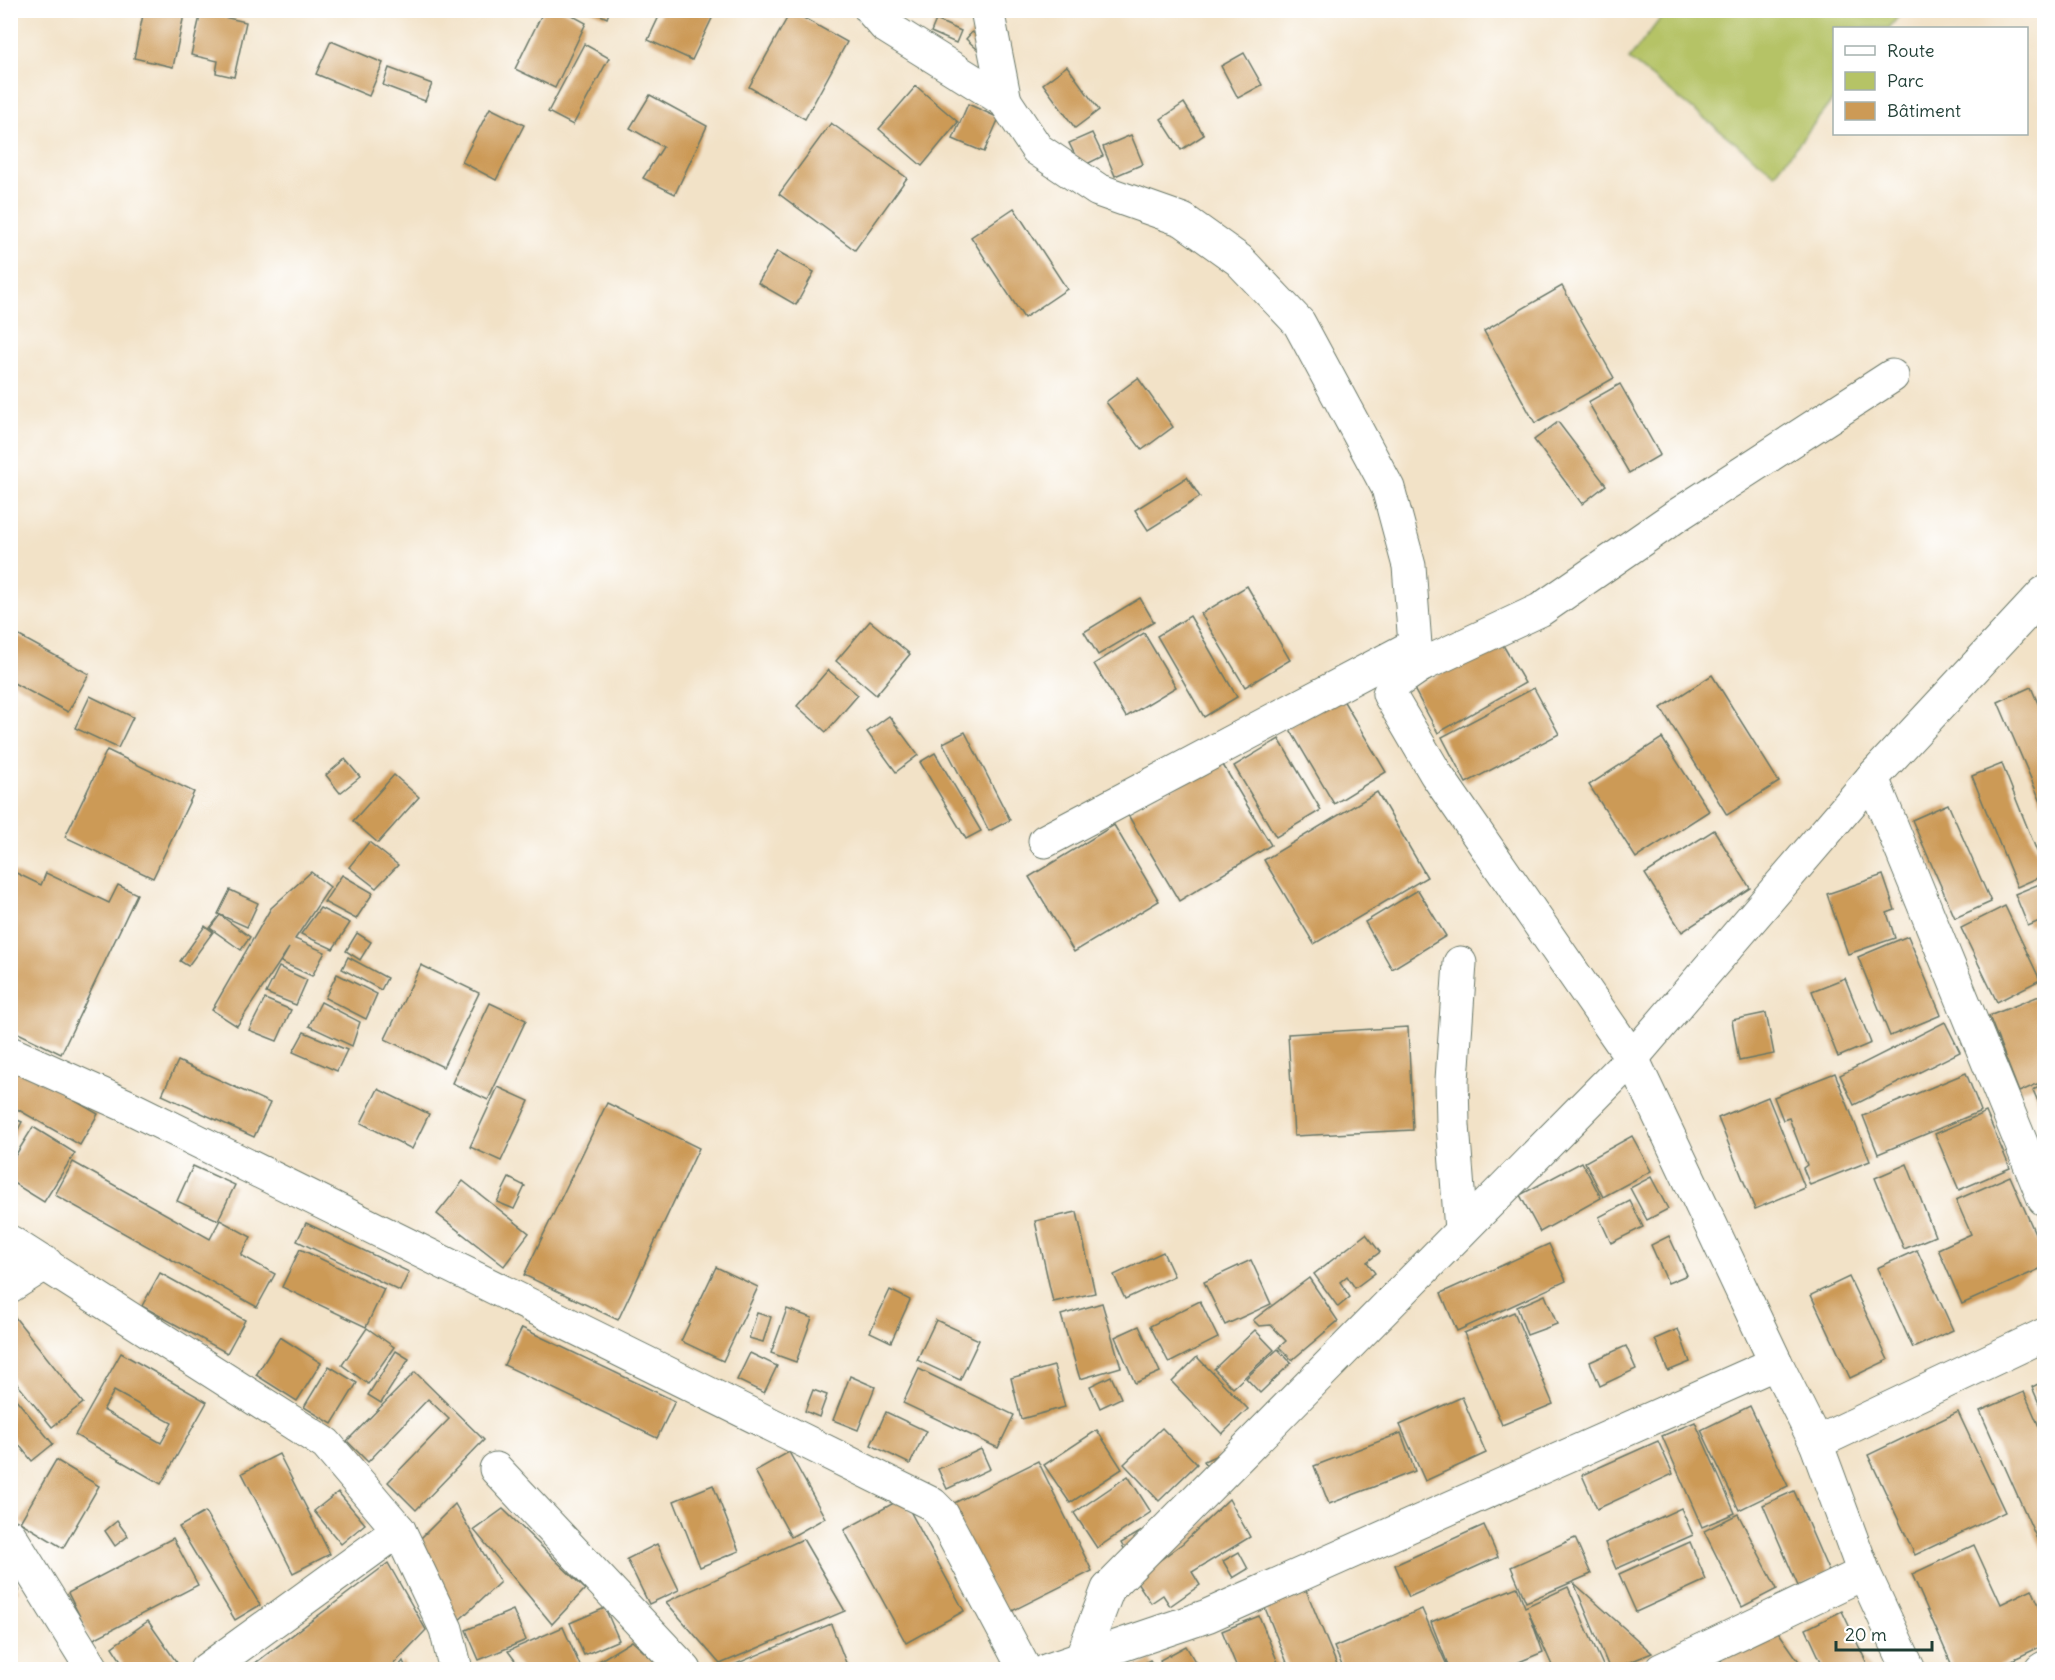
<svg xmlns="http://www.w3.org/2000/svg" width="2055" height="1680" viewBox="0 0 2055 1680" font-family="Delius,sans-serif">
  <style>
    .green { fill: #b5c366; stroke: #6a804d; stroke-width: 1.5 }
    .building { fill: #cc9a56; fill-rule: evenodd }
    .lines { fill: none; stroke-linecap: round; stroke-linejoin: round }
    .minor-casing { stroke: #697767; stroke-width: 35 }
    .minor { stroke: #fff; stroke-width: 33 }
  </style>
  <rect width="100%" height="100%" fill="#fff"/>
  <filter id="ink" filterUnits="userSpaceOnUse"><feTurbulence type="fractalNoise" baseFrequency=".0167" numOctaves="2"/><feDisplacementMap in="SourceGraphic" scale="12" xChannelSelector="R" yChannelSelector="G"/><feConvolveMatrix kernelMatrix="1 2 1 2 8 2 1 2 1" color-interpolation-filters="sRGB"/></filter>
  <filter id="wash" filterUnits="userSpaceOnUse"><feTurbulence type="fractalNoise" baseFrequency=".008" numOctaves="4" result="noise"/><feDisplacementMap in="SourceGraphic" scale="24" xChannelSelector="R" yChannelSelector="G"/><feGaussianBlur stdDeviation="1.35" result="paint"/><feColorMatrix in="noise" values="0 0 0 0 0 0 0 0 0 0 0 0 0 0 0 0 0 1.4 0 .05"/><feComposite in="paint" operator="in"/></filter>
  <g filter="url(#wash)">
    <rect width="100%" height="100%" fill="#f2e2c7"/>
    <path class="green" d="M1667 10H1903V11L1889 28H1834V98L1775 174 1629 59Z"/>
    <g id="blocks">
      <g class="building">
        <path d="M144 10H185L173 67 134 58Z"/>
        <path d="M544 10H562L586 23 555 88 515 69Z"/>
        <path d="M590 10H610L607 18Z"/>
        <path d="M662 10H716L692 60 648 40Z"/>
        <path d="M791 11 847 42 805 119 749 87Z"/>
        <path d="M201 12 246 22 234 77 216 73 218 61 191 55Z"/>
        <path d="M936 20 961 31 956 43 931 32Z"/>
        <path d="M972 32 984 41 977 49 966 39Z"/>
        <path d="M331 41 383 63 369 96 316 74Z"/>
        <path d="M584 44 609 58 573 125 548 112Z"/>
        <path d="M1244 53 1262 85 1238 98 1221 66Z"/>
        <path d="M1067 66 1099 110 1075 128 1043 84Z"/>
        <path d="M389 68 432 84 425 101 383 85Z"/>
        <path d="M916 86 958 122 922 166 879 129Z"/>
        <path d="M650 95 707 126 675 194 643 178 663 147 630 128Z"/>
        <path d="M1184 103 1204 135 1181 150 1161 119Z"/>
        <path d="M968 104 999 118 984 152 953 139Z"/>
        <path d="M490 108 524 125 496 180 462 162Z"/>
        <path d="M831 123 907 178 855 250 779 194Z"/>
        <path d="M1092 133 1103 156 1081 167 1069 143Z"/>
        <path d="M1131 135 1143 164 1115 176 1103 147Z"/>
        <path d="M1014 208 1067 289 1024 318 971 237Z"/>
        <path d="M777 251 814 272 796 305 758 283Z"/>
        <path d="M1562 286 1614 378 1535 423 1484 331Z"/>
        <path d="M1138 378 1173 427 1142 450 1106 402Z"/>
        <path d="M1620 384 1660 455 1629 473 1588 402Z"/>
        <path d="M1558 422 1606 485 1582 504 1534 440Z"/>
        <path d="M1187 477 1200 497 1148 530 1135 510Z"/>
        <path d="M1247 586 1290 660 1245 687 1201 614Z"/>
        <path d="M1140 598 1154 622 1098 655 1084 632Z"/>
        <path d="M1190 616 1237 697 1204 717 1157 636Z"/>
        <path d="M870 621 910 654 876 695 836 661Z"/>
        <path d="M12 632 89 674 68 712 10 681Z"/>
        <path d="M1144 633 1176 687 1126 717 1094 664Z"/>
        <path d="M1500 640 1525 683 1438 733 1414 689Z"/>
        <path d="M828 670 858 695 826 732 797 706Z"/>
        <path d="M1712 675 1779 782 1727 815 1661 708Z"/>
        <path d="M2031 687 2044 718V809L1998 702Z"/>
        <path d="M1534 688 1559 734 1466 783 1442 737Z"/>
        <path d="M1340 695 1386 772 1334 804 1288 726Z"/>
        <path d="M90 696 133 717 118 748 75 728Z"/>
        <path d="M889 716 918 755 896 772 867 732Z"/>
        <path d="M965 732 1010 820 989 831 943 743Z"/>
        <path d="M1662 738 1709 811 1636 858 1589 785Z"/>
        <path d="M1279 739 1321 810 1276 837 1234 766Z"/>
        <path d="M107 750 194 792 153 878 65 837Z"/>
        <path d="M935 753 981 831 966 839 920 762Z"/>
        <path d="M345 759 360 777 340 793 326 775Z"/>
        <path d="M1220 760 1271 845 1179 901 1128 815Z"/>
        <path d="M2002 764 2044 869V875L2017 887 1972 776Z"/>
        <path d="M394 775 419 797 378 843 353 821Z"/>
        <path d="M1377 792 1427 877 1314 944 1264 860Z"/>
        <path d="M1948 804 1991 902 1955 918 1912 820Z"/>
        <path d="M1114 825 1159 901 1074 952 1029 877Z"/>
        <path d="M1714 830 1750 888 1682 932 1645 874Z"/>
        <path d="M369 842 398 865 376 888 349 867Z"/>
        <path d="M10 870 41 885 46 873 109 903 118 885 137 894 61 1054 10 1029Z"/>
        <path d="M311 872 330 887 295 939 325 952 312 976 281 962 289 948 237 1026 212 1010 271 908Z"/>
        <path d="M342 875 373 893 356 919 324 902Z"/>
        <path d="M1883 875 1895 910 1887 913 1895 938 1848 954 1827 894Z"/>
        <path d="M2044 882V919L2028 926 2015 894Z"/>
        <path d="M230 890 258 903 247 927 218 914Z"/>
        <path d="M1418 890 1446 936 1392 969 1365 922Z"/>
        <path d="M2005 906 2040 980 1997 1002 1961 928Z"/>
        <path d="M320 908 350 923 333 949 301 934Z"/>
        <path d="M220 915 250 937 241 950 210 928Z"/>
        <path d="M205 926 213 932 188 966 180 961Z"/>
        <path d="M357 933 371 942 360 960 346 951Z"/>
        <path d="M1908 936 1941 1015 1890 1036 1858 957Z"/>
        <path d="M348 957 387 978 381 990 342 969Z"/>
        <path d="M421 965 479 993 443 1067 385 1039Z"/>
        <path d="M279 967 307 980 296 1005 266 993Z"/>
        <path d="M337 974 377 994 366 1019 325 998Z"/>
        <path d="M1845 978 1871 1043 1838 1057 1812 991Z"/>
        <path d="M2044 994V1081L2019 1092 1989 1016Z"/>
        <path d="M265 999 291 1010 277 1041 249 1030Z"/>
        <path d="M321 1002 360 1022 352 1046 309 1026Z"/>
        <path d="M490 1003 526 1020 488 1100 452 1083Z"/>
        <path d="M1766 1013 1774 1054 1739 1061 1732 1020Z"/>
        <path d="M1945 1022 1960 1052 1854 1105 1840 1075Z"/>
        <path d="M1408 1027 1413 1130 1294 1136 1288 1034Z"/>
        <path d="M304 1032 347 1050 337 1071 293 1052Z"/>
        <path d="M178 1061 270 1103 254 1137 162 1095Z"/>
        <path d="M10 1063 98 1114 80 1145 10 1105Z"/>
        <path d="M1835 1073 1870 1161 1810 1185 1803 1168 1807 1165 1789 1118 1783 1120 1774 1097Z"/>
        <path d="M1966 1073 1981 1111 1878 1154 1863 1116Z"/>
        <path d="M2044 1084V1115L2033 1090Z"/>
        <path d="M498 1087 529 1101 501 1161 470 1147Z"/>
        <path d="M378 1089 429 1114 412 1149 361 1123Z"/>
        <path d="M1768 1097 1805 1188 1755 1209 1718 1118Z"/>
        <path d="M607 1103 699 1148 618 1320 524 1275Z"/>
        <path d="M1986 1112 2010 1168 1959 1190 1935 1134Z"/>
        <path d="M10 1117 22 1122 10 1145Z"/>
        <path d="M33 1127 75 1153 44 1202 10 1181V1164Z"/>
        <path d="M1632 1136 1651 1171 1603 1197 1585 1162Z"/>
        <path d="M73 1162 210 1239 220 1220 251 1237 241 1255 275 1274 257 1307 55 1195Z"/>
        <path d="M1582 1162 1601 1198 1540 1232 1520 1195Z"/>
        <path d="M1907 1164 1935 1236 1904 1249 1875 1178Z"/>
        <path d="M193 1166 235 1185 218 1220 177 1201Z"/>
        <path d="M2010 1176 2044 1254V1267L1962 1304 1938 1249 1971 1234 1956 1200Z"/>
        <path d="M1651 1177 1668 1209 1647 1220 1630 1188Z"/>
        <path d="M509 1178 525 1186 514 1209 497 1202Z"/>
        <path d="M463 1181 529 1233 504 1266 437 1214Z"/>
        <path d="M1630 1201 1643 1227 1611 1243 1599 1217Z"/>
        <path d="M1077 1212 1095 1293 1053 1302 1035 1221Z"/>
        <path d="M306 1223 409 1272 400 1291 297 1241Z"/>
        <path d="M1366 1234 1380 1252 1367 1262 1375 1273 1355 1288 1347 1276 1340 1282 1350 1297 1338 1307 1314 1274Z"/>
        <path d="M1669 1236 1687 1275 1668 1283 1651 1245Z"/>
        <path d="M1549 1244 1566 1281 1457 1331 1441 1293Z"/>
        <path d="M300 1249 384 1289 366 1327 282 1287Z"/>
        <path d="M1917 1250 1953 1330 1913 1348 1877 1268Z"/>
        <path d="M1163 1252 1174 1276 1125 1299 1114 1275Z"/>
        <path d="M1251 1260 1271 1304 1225 1325 1204 1282Z"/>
        <path d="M716 1267 758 1287 723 1361 681 1341Z"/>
        <path d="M160 1273 245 1320 227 1353 142 1306Z"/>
        <path d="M1849 1277 1888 1360 1850 1378 1811 1295Z"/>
        <path d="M1309 1278 1338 1321 1292 1360 1279 1347 1286 1341 1271 1325 1259 1326 1253 1320Z"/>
        <path d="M890 1290 910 1300 891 1342 870 1332Z"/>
        <path d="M1545 1295 1557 1324 1527 1335 1517 1307Z"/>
        <path d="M1200 1301 1218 1338 1169 1363 1150 1326Z"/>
        <path d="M1102 1303 1121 1367 1080 1379 1061 1315Z"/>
        <path d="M787 1309 812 1318 796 1362 771 1353Z"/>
        <path d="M10 1311 83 1403 52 1427 10 1375Z"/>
        <path d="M1514 1312 1553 1404 1502 1425 1464 1333Z"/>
        <path d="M757 1313 771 1317 763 1342 749 1338Z"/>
        <path d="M936 1320 979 1340 960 1380 917 1360Z"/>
        <path d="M1139 1326 1160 1372 1135 1383 1115 1337Z"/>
        <path d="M367 1328 394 1347 368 1384 342 1365Z"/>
        <path d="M522 1328 675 1401 657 1438 504 1365Z"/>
        <path d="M1678 1329 1690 1362 1668 1371 1655 1339Z"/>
        <path d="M1255 1330 1274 1350 1233 1388 1214 1369Z"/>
        <path d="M280 1337 321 1363 297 1401 256 1375Z"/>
        <path d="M1626 1346 1636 1369 1600 1386 1590 1362Z"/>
        <path d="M1278 1349 1291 1363 1260 1393 1246 1378Z"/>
        <path d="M396 1351 409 1359 381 1403 368 1395Z"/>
        <path d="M121 1353 207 1402 161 1484 75 1435ZM114 1391 172 1423 161 1443 103 1410Z"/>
        <path d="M750 1353 777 1366 764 1393 737 1380Z"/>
        <path d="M1197 1357 1248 1409 1222 1434 1172 1382Z"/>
        <path d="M329 1366 357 1383 332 1424 304 1407Z"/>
        <path d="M1054 1366 1065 1407 1021 1419 1011 1378Z"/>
        <path d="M919 1369 1014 1415 998 1448 903 1403Z"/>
        <path d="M415 1372 484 1440 416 1510 388 1482 449 1419 428 1399 368 1462 347 1441Z"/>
        <path d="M850 1376 875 1387 858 1430 833 1420Z"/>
        <path d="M1111 1376 1121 1398 1100 1408 1090 1386Z"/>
        <path d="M2044 1381V1415L2032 1387Z"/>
        <path d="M813 1390 827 1395 819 1417 805 1411Z"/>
        <path d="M10 1392 53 1444 32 1461 10 1434Z"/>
        <path d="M2024 1392 2044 1438V1555L1980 1411Z"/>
        <path d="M1462 1397 1486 1453 1425 1481 1400 1425Z"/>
        <path d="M1750 1406 1788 1486 1739 1510 1701 1430Z"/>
        <path d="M886 1412 926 1431 910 1464 871 1445Z"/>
        <path d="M1958 1412 2005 1512 1915 1555 1868 1455Z"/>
        <path d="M1695 1422 1735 1513 1702 1527 1662 1436Z"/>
        <path d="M1162 1428 1197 1464 1159 1501 1124 1464Z"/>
        <path d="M1097 1430 1122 1469 1070 1503 1044 1465Z"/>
        <path d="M1401 1433 1415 1471 1329 1504 1314 1466Z"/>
        <path d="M1658 1441 1673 1474 1597 1509 1582 1475Z"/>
        <path d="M981 1449 990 1469 947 1489 938 1469Z"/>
        <path d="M789 1452 825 1518 791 1537 755 1471Z"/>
        <path d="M279 1454 330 1554 293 1573 242 1473Z"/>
        <path d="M1219 1454 1211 1474 1204 1461Z"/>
        <path d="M56 1460 99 1486 63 1548 20 1522Z"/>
        <path d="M1038 1461 1092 1571 1004 1615 950 1505Z"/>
        <path d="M1128 1476 1151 1512 1097 1548 1074 1513Z"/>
        <path d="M713 1485 739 1551 700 1567 674 1501Z"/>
        <path d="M1794 1491 1829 1572 1798 1586 1763 1505Z"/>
        <path d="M338 1492 365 1524 341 1544 314 1511Z"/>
        <path d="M903 1498 964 1611 906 1643 844 1530Z"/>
        <path d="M1229 1499 1250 1537 1192 1572 1200 1585 1170 1606 1163 1595 1151 1603 1135 1579 1183 1543Z"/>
        <path d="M455 1504 500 1582 456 1623 420 1539Z"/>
        <path d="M1681 1508 1693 1535 1616 1569 1605 1543Z"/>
        <path d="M503 1509 585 1589 552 1624 474 1530Z"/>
        <path d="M205 1512 260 1605 235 1620 179 1527Z"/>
        <path d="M1738 1514 1777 1589 1742 1607 1704 1531Z"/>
        <path d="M117 1521 128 1536 115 1546 105 1531Z"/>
        <path d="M1484 1525 1498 1557 1409 1597 1395 1565Z"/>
        <path d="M1149 1527 1127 1554 1121 1543Z"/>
        <path d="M173 1538 198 1585 92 1640 68 1593Z"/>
        <path d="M1575 1538 1591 1574 1526 1602 1511 1567Z"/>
        <path d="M803 1539 845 1611 720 1664 666 1602Z"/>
        <path d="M1690 1542 1706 1580 1636 1612 1619 1574Z"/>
        <path d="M657 1544 679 1590 649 1604 627 1559Z"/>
        <path d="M1974 1545 2001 1604 2032 1589 2044 1617V1645L1991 1670H1954L1912 1574Z"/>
        <path d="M1239 1552 1248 1569 1233 1578 1223 1561Z"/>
        <path d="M388 1563 426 1630 388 1670H246Z"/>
        <path d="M10 1575 19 1591 10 1595Z"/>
        <path d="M1574 1583 1652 1653 1610 1670Z"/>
        <path d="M1517 1587 1525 1607 1568 1587 1605 1670H1554L1528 1611 1543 1652 1500 1670H1450L1431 1622Z"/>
        <path d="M1306 1590 1339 1670H1290L1265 1608Z"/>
        <path d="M605 1608 619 1640 584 1655 570 1623Z"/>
        <path d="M1422 1609 1449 1670H1344L1334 1647Z"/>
        <path d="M513 1610 526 1640 479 1660 466 1630Z"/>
        <path d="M1842 1611 1870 1670H1825L1806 1629Z"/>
        <path d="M1259 1616 1281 1670H1238L1222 1631Z"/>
        <path d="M148 1621 182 1670H127L112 1647Z"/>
        <path d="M1772 1623 1805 1670H1727L1720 1659Z"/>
        <path d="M831 1624 848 1668 724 1670V1669Z"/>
        <path d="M563 1627 582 1670H522L508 1651Z"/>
        <path d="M632 1641 664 1670H584Z"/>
        <path d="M1186 1646 1198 1667 1193 1670H1165L1160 1660Z"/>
        <path d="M1150 1660 1156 1670H1136L1135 1668Z"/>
        <path d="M403 1661 407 1670H396Z"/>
      </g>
    </g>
  </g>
  <g filter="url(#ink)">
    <use href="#blocks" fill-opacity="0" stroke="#697767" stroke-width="1.5"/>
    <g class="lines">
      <defs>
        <g id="minor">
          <path d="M871 10 885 26 1005 101 1037 149 1098 190 1183 220 1239 260 1299 323 1388 488 1409 566 1415 645 1420 666"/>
          <path d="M987 10 1005 101"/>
          <path d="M1892 376 1676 516 1540 610 1420 666 1394 684 1389 694 1436 774 1632 1058 1776 1363 1816 1443 1864 1573 1909 1670"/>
          <path d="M1872 778 2044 1199"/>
          <path d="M1045 841 1415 645"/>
          <path d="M1460 963 1452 1080 1453 1125 1461 1230"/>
          <path d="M10 1053 125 1105 932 1504 942 1514 1025 1670"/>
          <path d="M10 1242 326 1444 399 1530 446 1629 456 1670"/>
          <path d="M10 1286 46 1263"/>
          <path d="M1816 1443 2044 1335"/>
          <path d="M496 1469 685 1670"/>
          <path d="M10 1536 93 1670"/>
          <path d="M1082 1657 1108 1589 1632 1058 1872 778 2044 593"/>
          <path d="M206 1670 399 1530"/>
          <path d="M1048 1670 1207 1616 1776 1363"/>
          <path d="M1661 1670 1864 1573"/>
          <path d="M2041 1670 2044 1668"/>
        </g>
      </defs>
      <use href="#minor" class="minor-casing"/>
      <use href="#minor" class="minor"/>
    </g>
  </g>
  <rect width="2055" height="1680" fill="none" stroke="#fff" stroke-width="36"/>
  <rect x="1833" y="27" width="195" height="108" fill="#ffffff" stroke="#a5b1ae" stroke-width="1.5"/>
  <rect x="1845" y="46" width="30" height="9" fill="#ffffff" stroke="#a5b1ae" stroke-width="1.5"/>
  <text x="1887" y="57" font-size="18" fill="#1f3d34">Route</text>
  <rect x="1845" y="72" width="30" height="18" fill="#b5c366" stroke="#a5b1ae" stroke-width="1.5"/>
  <text x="1887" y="87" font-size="18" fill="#1f3d34">Parc</text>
  <rect x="1845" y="102" width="30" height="18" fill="#cc9a56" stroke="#a5b1ae" stroke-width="1.5"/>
  <text x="1887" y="117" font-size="18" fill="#1f3d34">Bâtiment</text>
  <path d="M1836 1641v9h96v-9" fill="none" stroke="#1f3d34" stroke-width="3"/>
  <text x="1845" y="1641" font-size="18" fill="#1f3d34" stroke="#ffffff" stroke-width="4.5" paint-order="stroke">20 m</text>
</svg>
